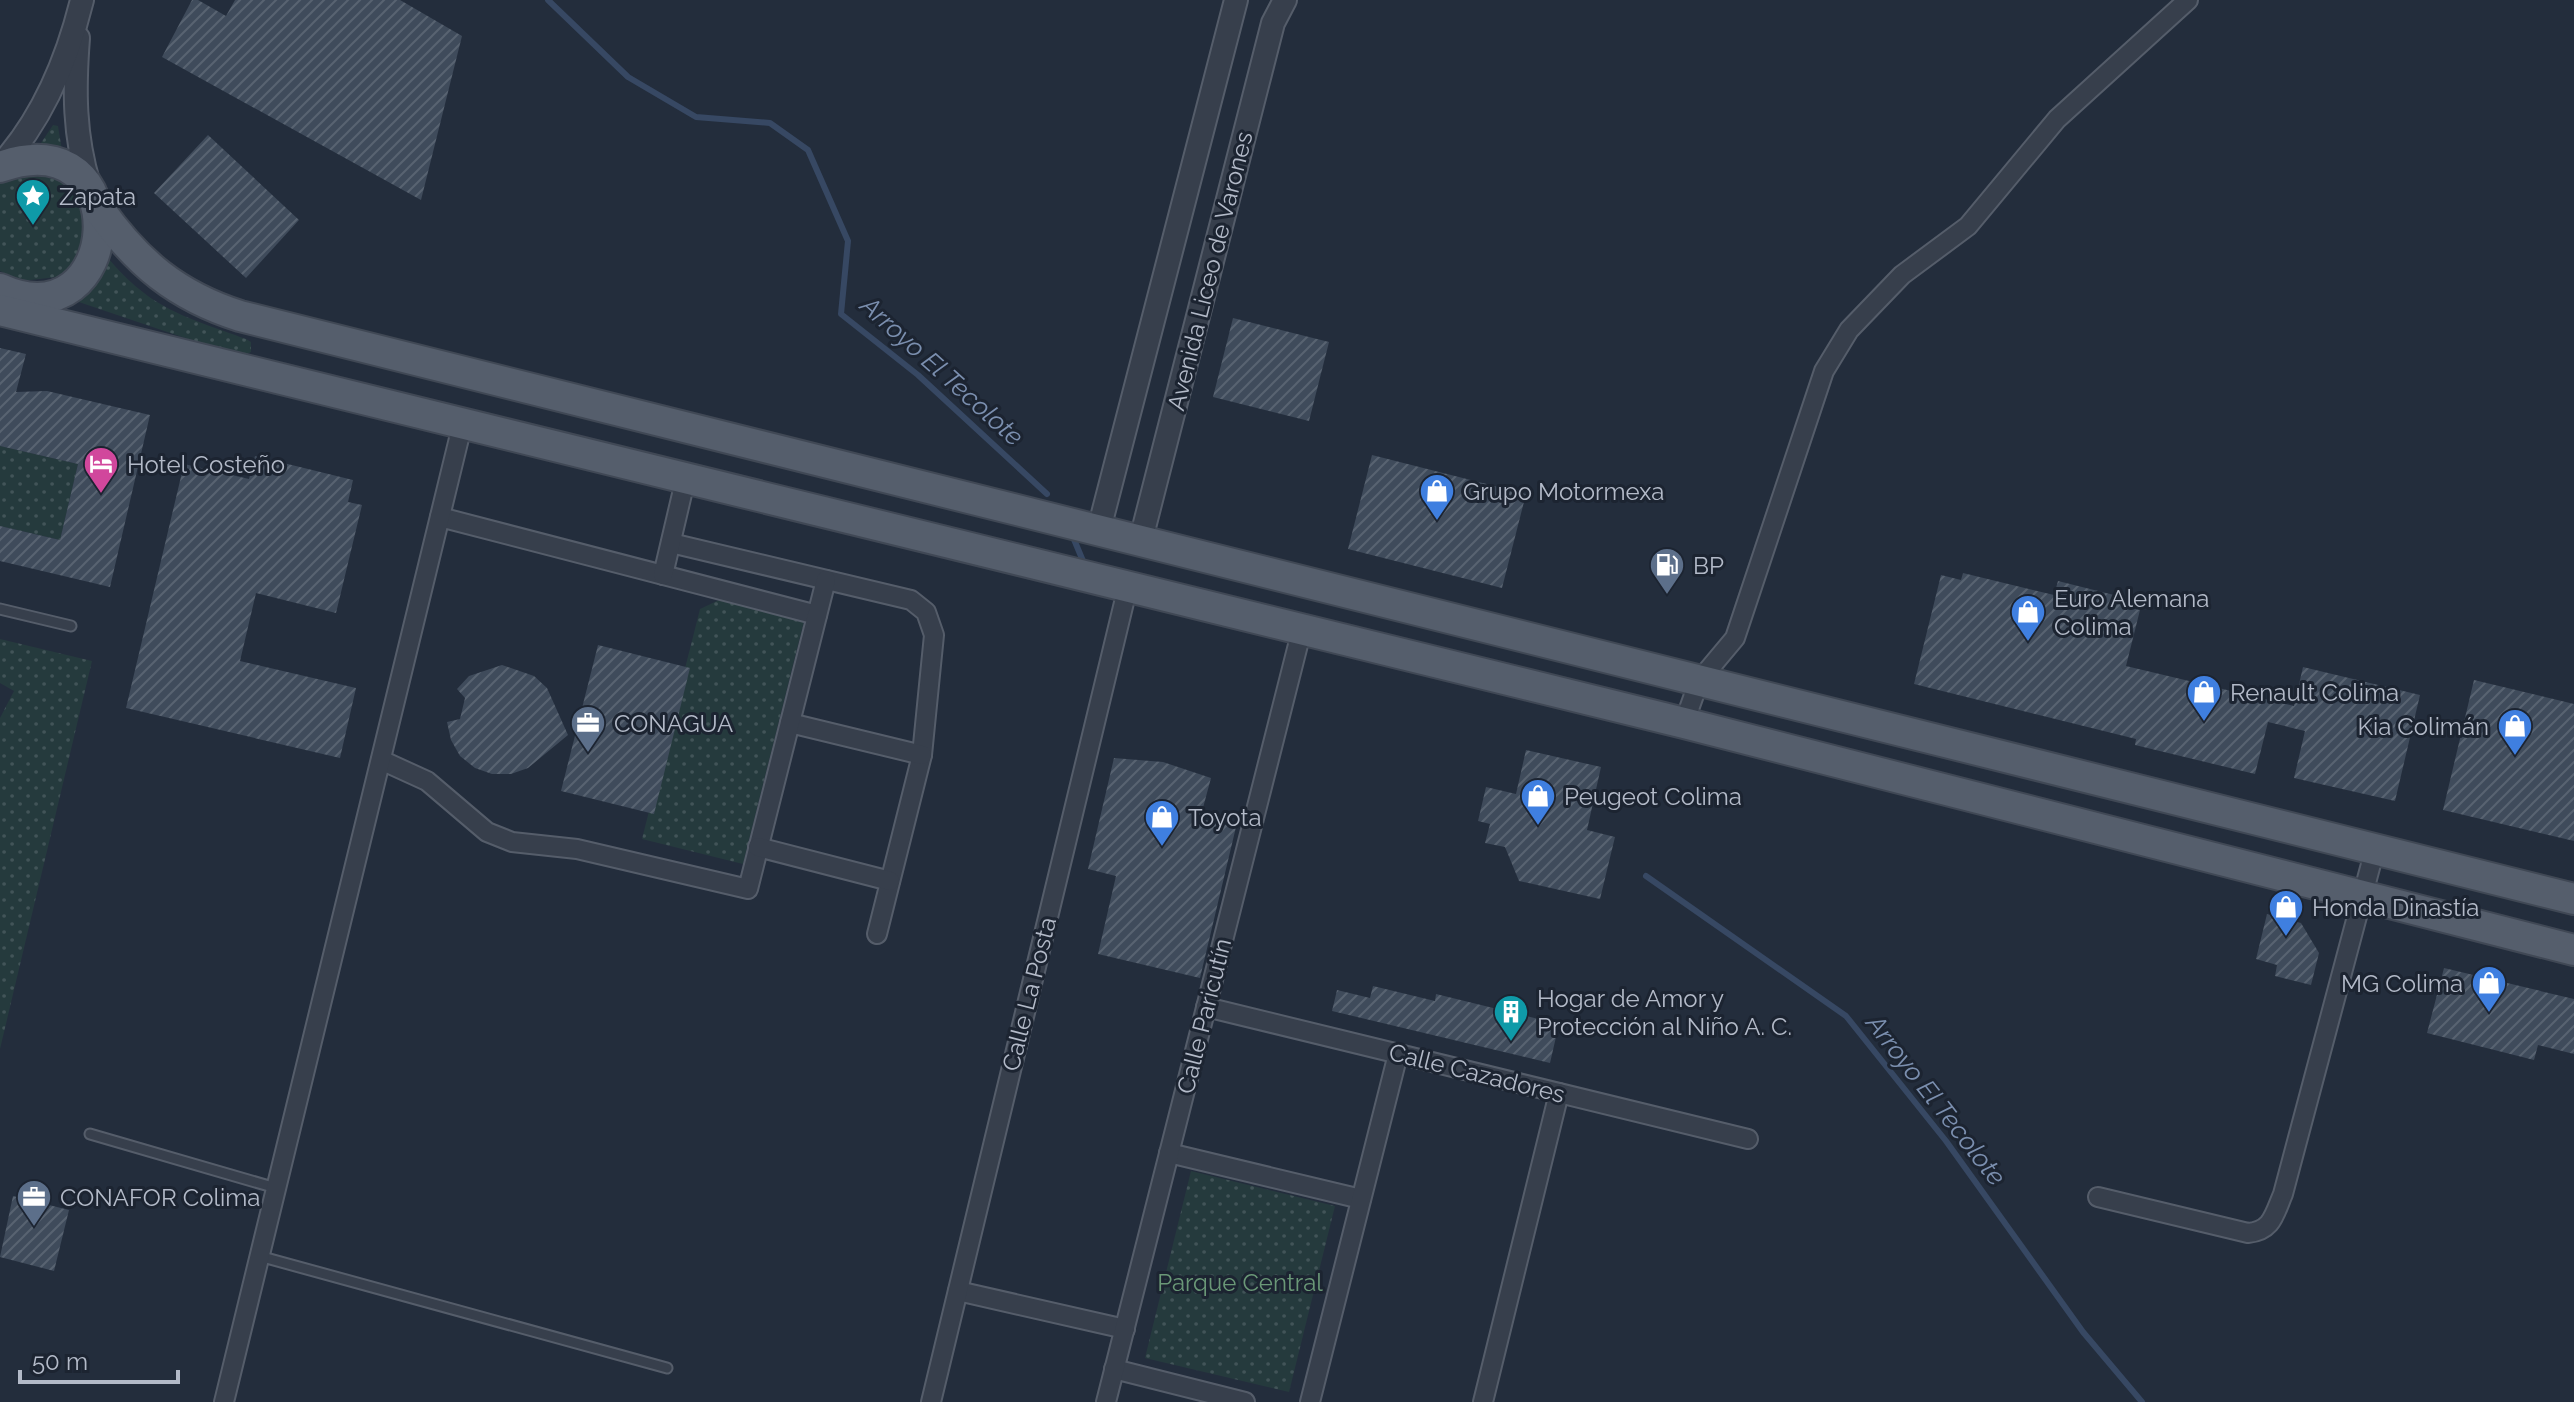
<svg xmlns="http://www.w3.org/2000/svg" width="2574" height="1402" viewBox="0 0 2574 1402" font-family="Raleway,sans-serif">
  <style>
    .green { fill: url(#green-dots) }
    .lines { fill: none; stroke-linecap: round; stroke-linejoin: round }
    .stream { stroke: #374863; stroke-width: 6 }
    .building { fill: url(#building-hatch) }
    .service-casing { stroke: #555d6a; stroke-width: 13 }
    .minor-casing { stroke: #555d6a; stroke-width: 22 }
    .tertiary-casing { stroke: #555d6a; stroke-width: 26 }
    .primary-casing { stroke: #404855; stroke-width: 34 }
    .service { stroke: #373f4c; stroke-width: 9 }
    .minor { stroke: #373f4c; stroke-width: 18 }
    .tertiary { stroke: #373f4c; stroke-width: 22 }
    .primary { stroke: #555e6c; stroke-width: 30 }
    .labels { text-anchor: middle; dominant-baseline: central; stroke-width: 6; stroke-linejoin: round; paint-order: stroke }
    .poi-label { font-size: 24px; fill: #b3bac8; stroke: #1c2431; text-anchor: start }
    .street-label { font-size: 24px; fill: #b3bac8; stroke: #1c2431 }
    .park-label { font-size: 24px; fill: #6a9877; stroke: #1c2431 }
    .water-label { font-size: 26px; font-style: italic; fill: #7b8faf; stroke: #1c2431 }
  </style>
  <defs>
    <pattern id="green-dots" width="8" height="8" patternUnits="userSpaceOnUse" patternTransform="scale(2)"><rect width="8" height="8" fill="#253a3d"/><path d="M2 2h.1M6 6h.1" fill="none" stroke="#425458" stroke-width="1.8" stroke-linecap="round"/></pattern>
    <pattern id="building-hatch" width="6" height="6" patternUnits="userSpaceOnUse" patternTransform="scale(2)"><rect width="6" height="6" fill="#3f4b5b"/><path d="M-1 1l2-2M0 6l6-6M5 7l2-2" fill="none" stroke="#586371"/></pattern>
  </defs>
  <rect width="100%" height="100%" fill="#232d3c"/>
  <g class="green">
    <path d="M53 125 58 126 62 151 39 146Z"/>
    <path d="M35 171 69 184 81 198 88 234 72 267 57 277 22 281 0 271V182L16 173Z"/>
    <path d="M108 258C152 310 184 316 246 339L251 342V352L241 357 70 299 98 274Z"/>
    <path d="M0 446 78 464 60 540 0 526Z"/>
    <path d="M719 600 804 621 743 864 642 839 700 609Z"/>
    <path d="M0 639 92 661 0 1049V718L14 691 0 683Z"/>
    <path d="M1191 1171 1335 1206 1289 1392 1145 1358Z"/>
  </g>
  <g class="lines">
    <g class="stream">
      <path d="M548 0 628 77 696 117 770 123 808 150 848 241 841 314 918 375 1047 494"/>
      <path d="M1073 537 1083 561"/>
      <path d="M1646 876 1846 1016 1946 1141 2083 1332 2142 1402"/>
    </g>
  </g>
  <g class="building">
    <path d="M192 0H198L226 16 235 0H400L462 36 421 200 162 57Z"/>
    <path d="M208 135 299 220 246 278 154 193Z"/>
    <path d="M1233 318 1329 342 1309 421 1213 397Z"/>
    <path d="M0 348 26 354 16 392 47 391 150 415 110 587 0 561V526L60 540 78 464 0 446Z"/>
    <path d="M1372 455 1526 494 1502 588 1348 549Z"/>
    <path d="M255 456 353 480 348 502 362 505 336 613 256 593 240 661 356 688 340 758 126 708 184 464 249 479Z"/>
    <path d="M1963 573 2054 595 2058 581 2142 602 2126 666 2294 706 2303 667 2420 695 2395 801 2294 778 2305 731 2268 722 2255 774 2135 745 2136 739 1914 684 1941 575 1961 580Z"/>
    <path d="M598 645 690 668 654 814 561 791Z"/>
    <path d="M502 665 534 676 547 688 568 735 528 768 511 774H492L475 768 460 756 451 740 447 722 460 719 465 698 457 689 469 676Z"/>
    <path d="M2474 680 2574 704V841L2443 810Z"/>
    <path d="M1526 750 1601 767 1587 830 1615 837 1600 899 1519 881 1505 847 1485 843 1490 824 1478 821 1486 787 1516 794Z"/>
    <path d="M1114 758 1163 762 1211 778 1200 819 1236 827 1200 978 1098 954 1116 876 1088 869Z"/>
    <path d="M2267 914 2301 923 2319 953 2311 985 2275 976 2277 965 2256 959Z"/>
    <path d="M2444 968 2574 999V1054L2538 1045 2534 1060 2427 1033Z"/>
    <path d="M1373 986 1435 1001 1436 994 1559 1024 1550 1063 1332 1011 1337 990 1370 998Z"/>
    <path d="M13 1196 69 1210 54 1271 0 1257Z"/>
  </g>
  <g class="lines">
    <defs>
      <g id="service">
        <path d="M0 609 71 626"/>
        <path d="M90 1134 276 1188"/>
        <path d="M259 1256 667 1368"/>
      </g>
      <g id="minor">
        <path d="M440 517 817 615"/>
        <path d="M671 543 911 600 926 612 934 635 922 755 877 934"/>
        <path d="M663 575 686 477"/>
        <path d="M790 723 922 755"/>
        <path d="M1684 723 1699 681 1735 638 1824 371 1849 330 1902 275 1968 226 2057 119 2188 0"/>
        <path d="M381 760 427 781 487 832 512 842 577 849 748 889 826 580"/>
        <path d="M758 847 890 881"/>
        <path d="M1206 1007 1748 1139"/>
        <path d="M1169 1153 1361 1199"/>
        <path d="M2098 1197 2248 1233C2272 1231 2274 1215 2283 1194L2375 849"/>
        <path d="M958 1291 1125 1329"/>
        <path d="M1114 1369 1245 1402"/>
        <path d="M224 1402 463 422"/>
        <path d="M931 1402 1128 586"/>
        <path d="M1106 1402 1302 629"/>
        <path d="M1310 1402 1398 1054"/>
        <path d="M1483 1402 1559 1093"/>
      </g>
      <g id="tertiary">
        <path d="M78 38C74 90 74 135 89 185"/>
        <path d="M0 166C42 120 67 61 82 0"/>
        <path d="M1098 533 1236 0"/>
        <path d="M1140 543 1273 23 1285 0"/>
      </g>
      <g id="primary">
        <path d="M0 167C139 117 124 345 0 289"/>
        <path d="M99 209C137 263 177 296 240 316L2574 899"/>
        <path d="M0 310 1684 723 2574 950"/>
      </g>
    </defs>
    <use href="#service" class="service-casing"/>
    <use href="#minor" class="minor-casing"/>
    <use href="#tertiary" class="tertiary-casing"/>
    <use href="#primary" class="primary-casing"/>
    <use href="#service" class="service"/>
    <use href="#minor" class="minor"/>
    <use href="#tertiary" class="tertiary"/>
    <use href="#primary" class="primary"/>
  </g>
  <defs>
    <symbol id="sight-pin" viewBox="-11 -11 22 30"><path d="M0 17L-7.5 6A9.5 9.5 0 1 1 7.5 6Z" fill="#0f9aa8" stroke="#1c2431"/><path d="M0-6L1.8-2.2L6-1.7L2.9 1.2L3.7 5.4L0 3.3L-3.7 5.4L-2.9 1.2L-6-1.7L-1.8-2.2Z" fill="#fff"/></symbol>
    <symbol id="hotel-pin" viewBox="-11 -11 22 30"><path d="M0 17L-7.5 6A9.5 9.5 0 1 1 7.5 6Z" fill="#d1479c" stroke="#1c2431"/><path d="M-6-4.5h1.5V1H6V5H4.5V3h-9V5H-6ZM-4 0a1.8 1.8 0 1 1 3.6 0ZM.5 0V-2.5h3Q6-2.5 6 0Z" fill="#fff"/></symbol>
    <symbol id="shop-pin" viewBox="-11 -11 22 30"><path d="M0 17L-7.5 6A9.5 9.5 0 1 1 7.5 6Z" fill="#3f7fe0" stroke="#1c2431"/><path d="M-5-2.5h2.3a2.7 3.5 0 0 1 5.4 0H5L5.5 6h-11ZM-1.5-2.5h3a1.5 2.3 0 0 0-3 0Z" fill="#fff"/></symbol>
    <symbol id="fuel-pin" viewBox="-11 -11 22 30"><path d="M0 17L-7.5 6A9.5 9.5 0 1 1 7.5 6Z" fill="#5c6f8a" stroke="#1c2431"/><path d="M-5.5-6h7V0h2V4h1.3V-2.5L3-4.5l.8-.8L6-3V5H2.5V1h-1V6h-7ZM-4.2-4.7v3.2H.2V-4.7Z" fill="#fff"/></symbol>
    <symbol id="office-pin" viewBox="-11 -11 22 30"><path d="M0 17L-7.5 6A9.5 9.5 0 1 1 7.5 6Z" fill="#5c6f8a" stroke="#1c2431"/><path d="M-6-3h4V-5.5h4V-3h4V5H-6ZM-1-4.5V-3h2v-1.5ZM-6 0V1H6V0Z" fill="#fff"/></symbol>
    <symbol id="building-pin" viewBox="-11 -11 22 30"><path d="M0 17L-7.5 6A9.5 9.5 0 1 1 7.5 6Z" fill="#0f9aa8" stroke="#1c2431"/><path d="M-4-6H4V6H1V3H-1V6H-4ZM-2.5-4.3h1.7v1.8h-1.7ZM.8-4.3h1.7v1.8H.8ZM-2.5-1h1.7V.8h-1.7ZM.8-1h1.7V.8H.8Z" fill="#fff"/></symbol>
  </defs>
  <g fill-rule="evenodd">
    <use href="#sight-pin" x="13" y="176" width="40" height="54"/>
    <use href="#hotel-pin" x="81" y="444" width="40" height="54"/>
    <use href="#shop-pin" x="1417" y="471" width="40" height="54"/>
    <use href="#fuel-pin" x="1647" y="545" width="40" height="54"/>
    <use href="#shop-pin" x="2008" y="592" width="40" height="54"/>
    <use href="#shop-pin" x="2184" y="672" width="40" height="54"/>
    <use href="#office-pin" x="568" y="703" width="40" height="54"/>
    <use href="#shop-pin" x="2495" y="706" width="40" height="54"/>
    <use href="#shop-pin" x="1518" y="776" width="40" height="54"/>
    <use href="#shop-pin" x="1142" y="797" width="40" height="54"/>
    <use href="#shop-pin" x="2266" y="887" width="40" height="54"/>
    <use href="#shop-pin" x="2469" y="963" width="40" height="54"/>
    <use href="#building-pin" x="1491" y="992" width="40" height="54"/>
    <use href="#office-pin" x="14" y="1177" width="40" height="54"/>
  </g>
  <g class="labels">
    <g class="poi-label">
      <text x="59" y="196">Zapata</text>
      <text x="127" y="464">Hotel Costeño</text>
      <text x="1463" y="491">Grupo Motormexa</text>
      <text x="1693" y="565">BP</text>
      <text x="2054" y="598">Euro Alemana<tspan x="2054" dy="28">Colima</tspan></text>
      <text x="2230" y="692">Renault Colima</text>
      <text x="614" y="723">CONAGUA</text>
      <text x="2489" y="726" text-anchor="end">Kia Colimán</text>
      <text x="1564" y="796">Peugeot Colima</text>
      <text x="1188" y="817">Toyota</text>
      <text x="2312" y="907">Honda Dinastía</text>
      <text x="2463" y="983" text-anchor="end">MG Colima</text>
      <text x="1537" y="998">Hogar de Amor y<tspan x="1537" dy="28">Protección al Niño A. C.</tspan></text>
      <text x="60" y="1197">CONAFOR Colima</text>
    </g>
    <g class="street-label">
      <text transform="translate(1210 271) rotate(-76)">Avenida Liceo de Varones</text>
      <text transform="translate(1029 994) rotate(-76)">Calle La Posta</text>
      <text transform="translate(1204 1016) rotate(-76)">Calle Paricutín</text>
      <text transform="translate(1477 1073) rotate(14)">Calle Cazadores</text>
    </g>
    <g class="park-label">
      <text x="1240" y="1282">Parque Central</text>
    </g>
    <g class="water-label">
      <text transform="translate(942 371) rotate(42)">Arroyo El Tecolote</text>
      <text transform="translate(1936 1100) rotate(52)">Arroyo El Tecolote</text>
    </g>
  </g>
  <path d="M20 1370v12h158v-12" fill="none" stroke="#b3bac8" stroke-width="4"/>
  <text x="32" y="1370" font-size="24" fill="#b3bac8" stroke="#1c2431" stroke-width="6" paint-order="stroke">50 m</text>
</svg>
